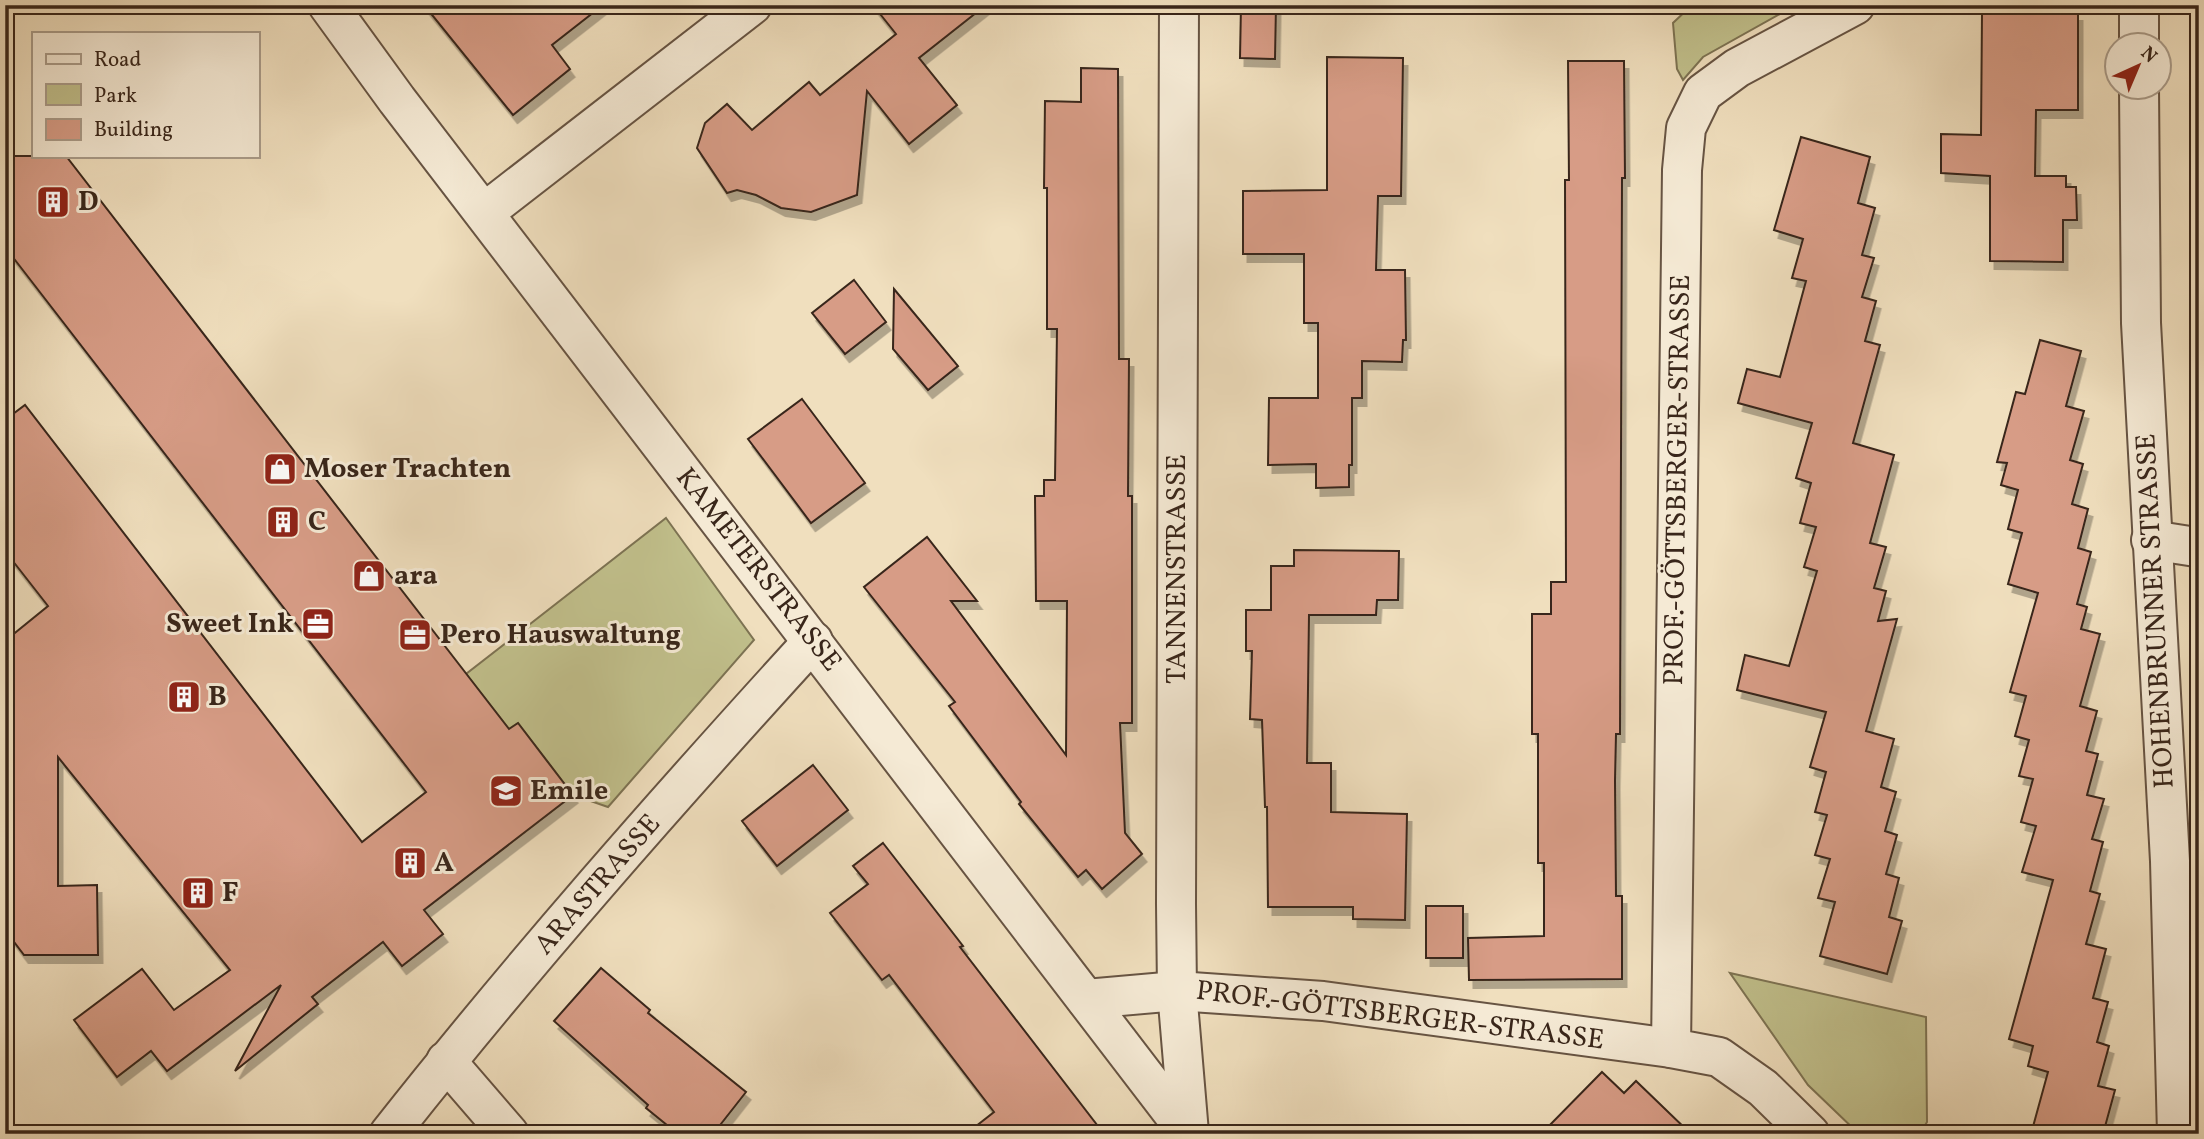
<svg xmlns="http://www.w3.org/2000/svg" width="2204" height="1139" viewBox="0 0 2204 1139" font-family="Vollkorn,serif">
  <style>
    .green { fill: #c1c08c; stroke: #7d7353; stroke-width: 2 }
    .building { fill: #d79c86; stroke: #39261a; stroke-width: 2; filter: url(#shadow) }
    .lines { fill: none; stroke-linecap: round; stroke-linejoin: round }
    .minor-casing { stroke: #675443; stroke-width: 42 }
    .minor { stroke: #f5ead5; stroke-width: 38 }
    .labels { text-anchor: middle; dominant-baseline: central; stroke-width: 6; stroke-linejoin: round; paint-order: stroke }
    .poi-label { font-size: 28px; font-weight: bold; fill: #39261a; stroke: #f5ead5; text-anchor: start }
    .street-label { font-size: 28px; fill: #39261a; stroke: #f5ead5 }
  </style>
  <defs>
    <filter id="shadow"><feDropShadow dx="4.5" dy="8" stdDeviation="0" flood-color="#0004"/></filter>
  </defs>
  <rect width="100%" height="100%" fill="#f0dfbe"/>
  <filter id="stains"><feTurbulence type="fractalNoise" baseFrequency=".00286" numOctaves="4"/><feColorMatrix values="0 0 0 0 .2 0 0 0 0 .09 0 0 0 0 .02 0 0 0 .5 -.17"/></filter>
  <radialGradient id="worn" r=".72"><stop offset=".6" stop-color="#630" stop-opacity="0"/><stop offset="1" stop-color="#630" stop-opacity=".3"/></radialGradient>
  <g class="green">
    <path d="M1692 5H1796L1703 57 1683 80 1677 69 1673 23Z"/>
    <path d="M666 518 754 640 608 807 573 795 518 723 509 729 466 674Z"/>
    <path d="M1730 973 1926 1017 1927 1122 1920 1134H1859L1808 1085Z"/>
  </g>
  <g class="building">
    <path d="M424 5H603L552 45 570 69 513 115Z"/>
    <path d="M873 5H986L919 58 957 105 909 144 867 91 857 195 811 212 781 208 756 195 737 190 727 193 697 148 705 123 727 104 752 130 809 82 820 95 896 34Z"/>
    <path d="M1241 5H1276L1275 59 1240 58Z"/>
    <path d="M1982 13H2078V110H2036L2035 176H2066V187H2076L2077 220H2063V262L1990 261V176L1941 173V134L1981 135Z"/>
    <path d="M1327 57 1403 58 1401 196H1378L1376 270H1405L1406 340H1403L1402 362 1362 361V398H1352V465H1349V487L1316 488V464L1268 465 1269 398H1318V323H1304V254H1243V191L1327 190Z"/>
    <path d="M1568 61H1624L1625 178H1622L1620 734H1616L1615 781 1616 896H1622V979L1469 980 1468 938 1544 936V863H1538V734H1532V614H1551V582H1566L1565 180H1569Z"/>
    <path d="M1081 68 1118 69 1119 359H1129L1128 496H1132V723H1120L1125 833 1142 854 1102 889 1086 870 1078 877 1019 804 1021 802 949 706 955 702 864 587 927 537 977 601H951L1066 755 1067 601H1036L1035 496H1044V480H1055L1057 329H1047V188H1044L1045 101 1081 102Z"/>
    <path d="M1801 137 1870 157 1858 203 1875 208 1862 255 1874 258 1862 297 1876 301 1865 341 1880 345 1853 443 1894 455 1870 543 1886 547 1874 588 1886 591 1878 621 1897 619 1866 731 1894 739 1881 787 1896 792 1885 831 1897 835 1886 874 1899 878 1889 917 1902 921 1887 974 1820 956 1835 902 1818 898 1830 859 1815 855 1827 815 1815 812 1826 772 1810 767 1826 712 1737 690 1745 655 1789 666 1817 571 1804 567 1816 527 1800 523 1811 483 1796 478 1812 423 1738 403 1747 369 1780 377 1806 281 1792 278 1803 239 1774 230Z"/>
    <path d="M5 156H66L509 729 518 723 573 795 424 910 443 934 402 966 383 942 312 997 318 1004 235 1071 281 985 167 1071 151 1051 117 1077 74 1020 142 969 174 1010 230 970 58 757V886L97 885 98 955H24L5 930V641L48 606 5 551V420L25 405 362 842 426 792 5 247Z"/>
    <path d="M854 280 886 322 845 354 812 313Z"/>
    <path d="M894 289 958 366 928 390 893 349Z"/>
    <path d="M2040 340 2081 351 2066 406 2084 411 2070 460 2083 464 2072 504 2088 509 2078 548 2091 552 2077 604 2087 607 2081 629 2100 634 2080 706 2097 711 2086 751 2098 754 2087 795 2104 799 2092 839 2103 842 2090 891 2100 894 2086 944 2106 949 2093 998 2108 1002 2097 1042 2109 1046 2098 1086 2115 1090 2103 1134H2031L2048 1072 2028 1066 2033 1046 2009 1039 2053 880 2022 872 2036 826 2021 822 2033 779 2019 776 2029 740 2015 736 2026 696 2010 692 2038 593 2008 584 2022 533 2008 529 2018 490 2001 485 2007 463 1997 462 2016 392 2025 394Z"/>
    <path d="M802 399 865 483 811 523 748 439Z"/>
    <path d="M1294 550 1399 551 1398 600H1377L1376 615H1309L1307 763H1331V812L1407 814 1405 920 1353 919V907H1268L1267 807H1265L1262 720 1250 719 1252 651H1246V610H1271V566H1294Z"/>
    <path d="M813 765 848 810 777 866 742 821Z"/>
    <path d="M883 843 963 946 960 947 1104 1134H966L994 1112 889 975 882 980 830 913 868 884 853 866Z"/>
    <rect x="1426" y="906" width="37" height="52"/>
    <path d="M601 968 650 1010 648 1013 746 1092 713 1134H678L646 1108 648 1105 554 1021Z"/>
    <path d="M1602 1072 1624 1093 1636 1081 1691 1134H1541Z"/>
  </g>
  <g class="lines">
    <defs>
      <g id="minor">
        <path d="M328 5 397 100 1189 1134"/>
        <path d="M1179 5 1176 904 1177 991 1189 1133"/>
        <path d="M2139 5V46"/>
        <path d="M2139 88 2141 323 2170 861 2177 1134"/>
        <path d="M485 212 752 5"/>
        <path d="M2151 540 2196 547 2199 549"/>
        <path d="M1086 999 1177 991 1323 1001 1671 1048"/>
        <path d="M446 1061 509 1134"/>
        <path d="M389 1134C523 964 667 801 813 641"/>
        <path d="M1810 1134 1763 1088 1719 1057 1671 1048 1682 170 1686 128 1703 93 1737 68 1855 5"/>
      </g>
    </defs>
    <use href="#minor" class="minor-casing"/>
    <use href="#minor" class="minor"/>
  </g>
  <defs>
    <symbol id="building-square" viewBox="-11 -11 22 22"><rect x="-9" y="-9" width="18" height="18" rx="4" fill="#8f2418" stroke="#f5ead5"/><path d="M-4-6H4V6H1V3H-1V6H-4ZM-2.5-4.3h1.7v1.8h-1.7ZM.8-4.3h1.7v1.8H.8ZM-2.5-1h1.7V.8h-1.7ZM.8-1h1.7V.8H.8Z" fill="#fff"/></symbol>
    <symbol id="shop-square" viewBox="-11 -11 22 22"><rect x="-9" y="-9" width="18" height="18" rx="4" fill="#8f2418" stroke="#f5ead5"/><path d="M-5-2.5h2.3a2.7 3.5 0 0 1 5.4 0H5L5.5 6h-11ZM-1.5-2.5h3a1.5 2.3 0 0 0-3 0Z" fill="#fff"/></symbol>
    <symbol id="office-square" viewBox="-11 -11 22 22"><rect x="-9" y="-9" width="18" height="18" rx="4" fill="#8f2418" stroke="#f5ead5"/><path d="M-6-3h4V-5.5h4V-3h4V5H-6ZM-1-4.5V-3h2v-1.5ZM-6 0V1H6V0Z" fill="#fff"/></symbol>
    <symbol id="school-square" viewBox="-11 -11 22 22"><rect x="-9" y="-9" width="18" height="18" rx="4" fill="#8f2418" stroke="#f5ead5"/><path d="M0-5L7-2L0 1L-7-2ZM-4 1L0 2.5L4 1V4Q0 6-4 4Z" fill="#fff"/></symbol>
  </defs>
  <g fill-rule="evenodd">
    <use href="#building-square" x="34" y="183" width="38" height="38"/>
    <use href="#shop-square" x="261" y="450" width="38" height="38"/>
    <use href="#building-square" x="264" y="503" width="38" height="38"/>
    <use href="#shop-square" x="350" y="557" width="38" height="38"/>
    <use href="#office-square" x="299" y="605" width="38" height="38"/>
    <use href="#office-square" x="396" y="616" width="38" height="38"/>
    <use href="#building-square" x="165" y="678" width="38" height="38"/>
    <use href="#school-square" x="487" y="772" width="38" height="38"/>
    <use href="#building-square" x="391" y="844" width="38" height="38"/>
    <use href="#building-square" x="179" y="874" width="38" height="38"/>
  </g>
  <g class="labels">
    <g class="poi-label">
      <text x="78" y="202">D</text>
      <text x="304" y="469">Moser Trachten</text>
      <text x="308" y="522">C</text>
      <text x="394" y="576">ara</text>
      <text x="294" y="624" text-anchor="end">Sweet Ink</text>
      <text x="440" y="635">Pero Hauswaltung</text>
      <text x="208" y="697">B</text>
      <text x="530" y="791">Emile</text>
      <text x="434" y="863">A</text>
      <text x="222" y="893">F</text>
    </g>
    <g class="street-label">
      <text transform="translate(1678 480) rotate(-89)">PROF.-GÖTTSBERGER-STRASSE</text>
      <text transform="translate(1177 569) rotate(-90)">TANNENSTRASSE</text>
      <text transform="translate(758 570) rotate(52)">KAMETERSTRASSE</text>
      <text transform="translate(2156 611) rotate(-93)">HOHENBRUNNER STRASSE</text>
      <text transform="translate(598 885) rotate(-49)">ARASTRASSE</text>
      <text transform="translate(1400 1016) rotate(7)">PROF.-GÖTTSBERGER-STRASSE</text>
    </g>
  </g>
  <rect width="2204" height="1139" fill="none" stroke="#f0dfbe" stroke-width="28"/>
  <rect x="7" y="7" width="2190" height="1125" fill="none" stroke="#39261a" stroke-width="3.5"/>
  <rect x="14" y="14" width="2176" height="1111" fill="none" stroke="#39261a" stroke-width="2"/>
  <rect x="32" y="32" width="228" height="126" fill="#f5ead5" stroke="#aa9c8a" stroke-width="2"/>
  <rect x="46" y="54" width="35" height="10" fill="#f5ead5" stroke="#aa9c8a" stroke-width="2"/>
  <text x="94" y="66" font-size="21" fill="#39261a">Road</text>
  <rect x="46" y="84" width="35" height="21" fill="#c1c08c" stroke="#aa9c8a" stroke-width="2"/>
  <text x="94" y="102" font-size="21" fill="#39261a">Park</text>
  <rect x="46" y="119" width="35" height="21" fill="#d79c86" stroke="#aa9c8a" stroke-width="2"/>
  <text x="94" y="136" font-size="21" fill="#39261a">Building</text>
  <g transform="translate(2138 66) rotate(44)"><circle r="33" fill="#f5ead5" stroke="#aa9c8a" stroke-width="2"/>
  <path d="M0-5L12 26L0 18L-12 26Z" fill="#8f2418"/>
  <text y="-10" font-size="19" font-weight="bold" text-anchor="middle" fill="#39261a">N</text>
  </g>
  <rect width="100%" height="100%" filter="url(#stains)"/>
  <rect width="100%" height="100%" fill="url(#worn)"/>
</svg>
